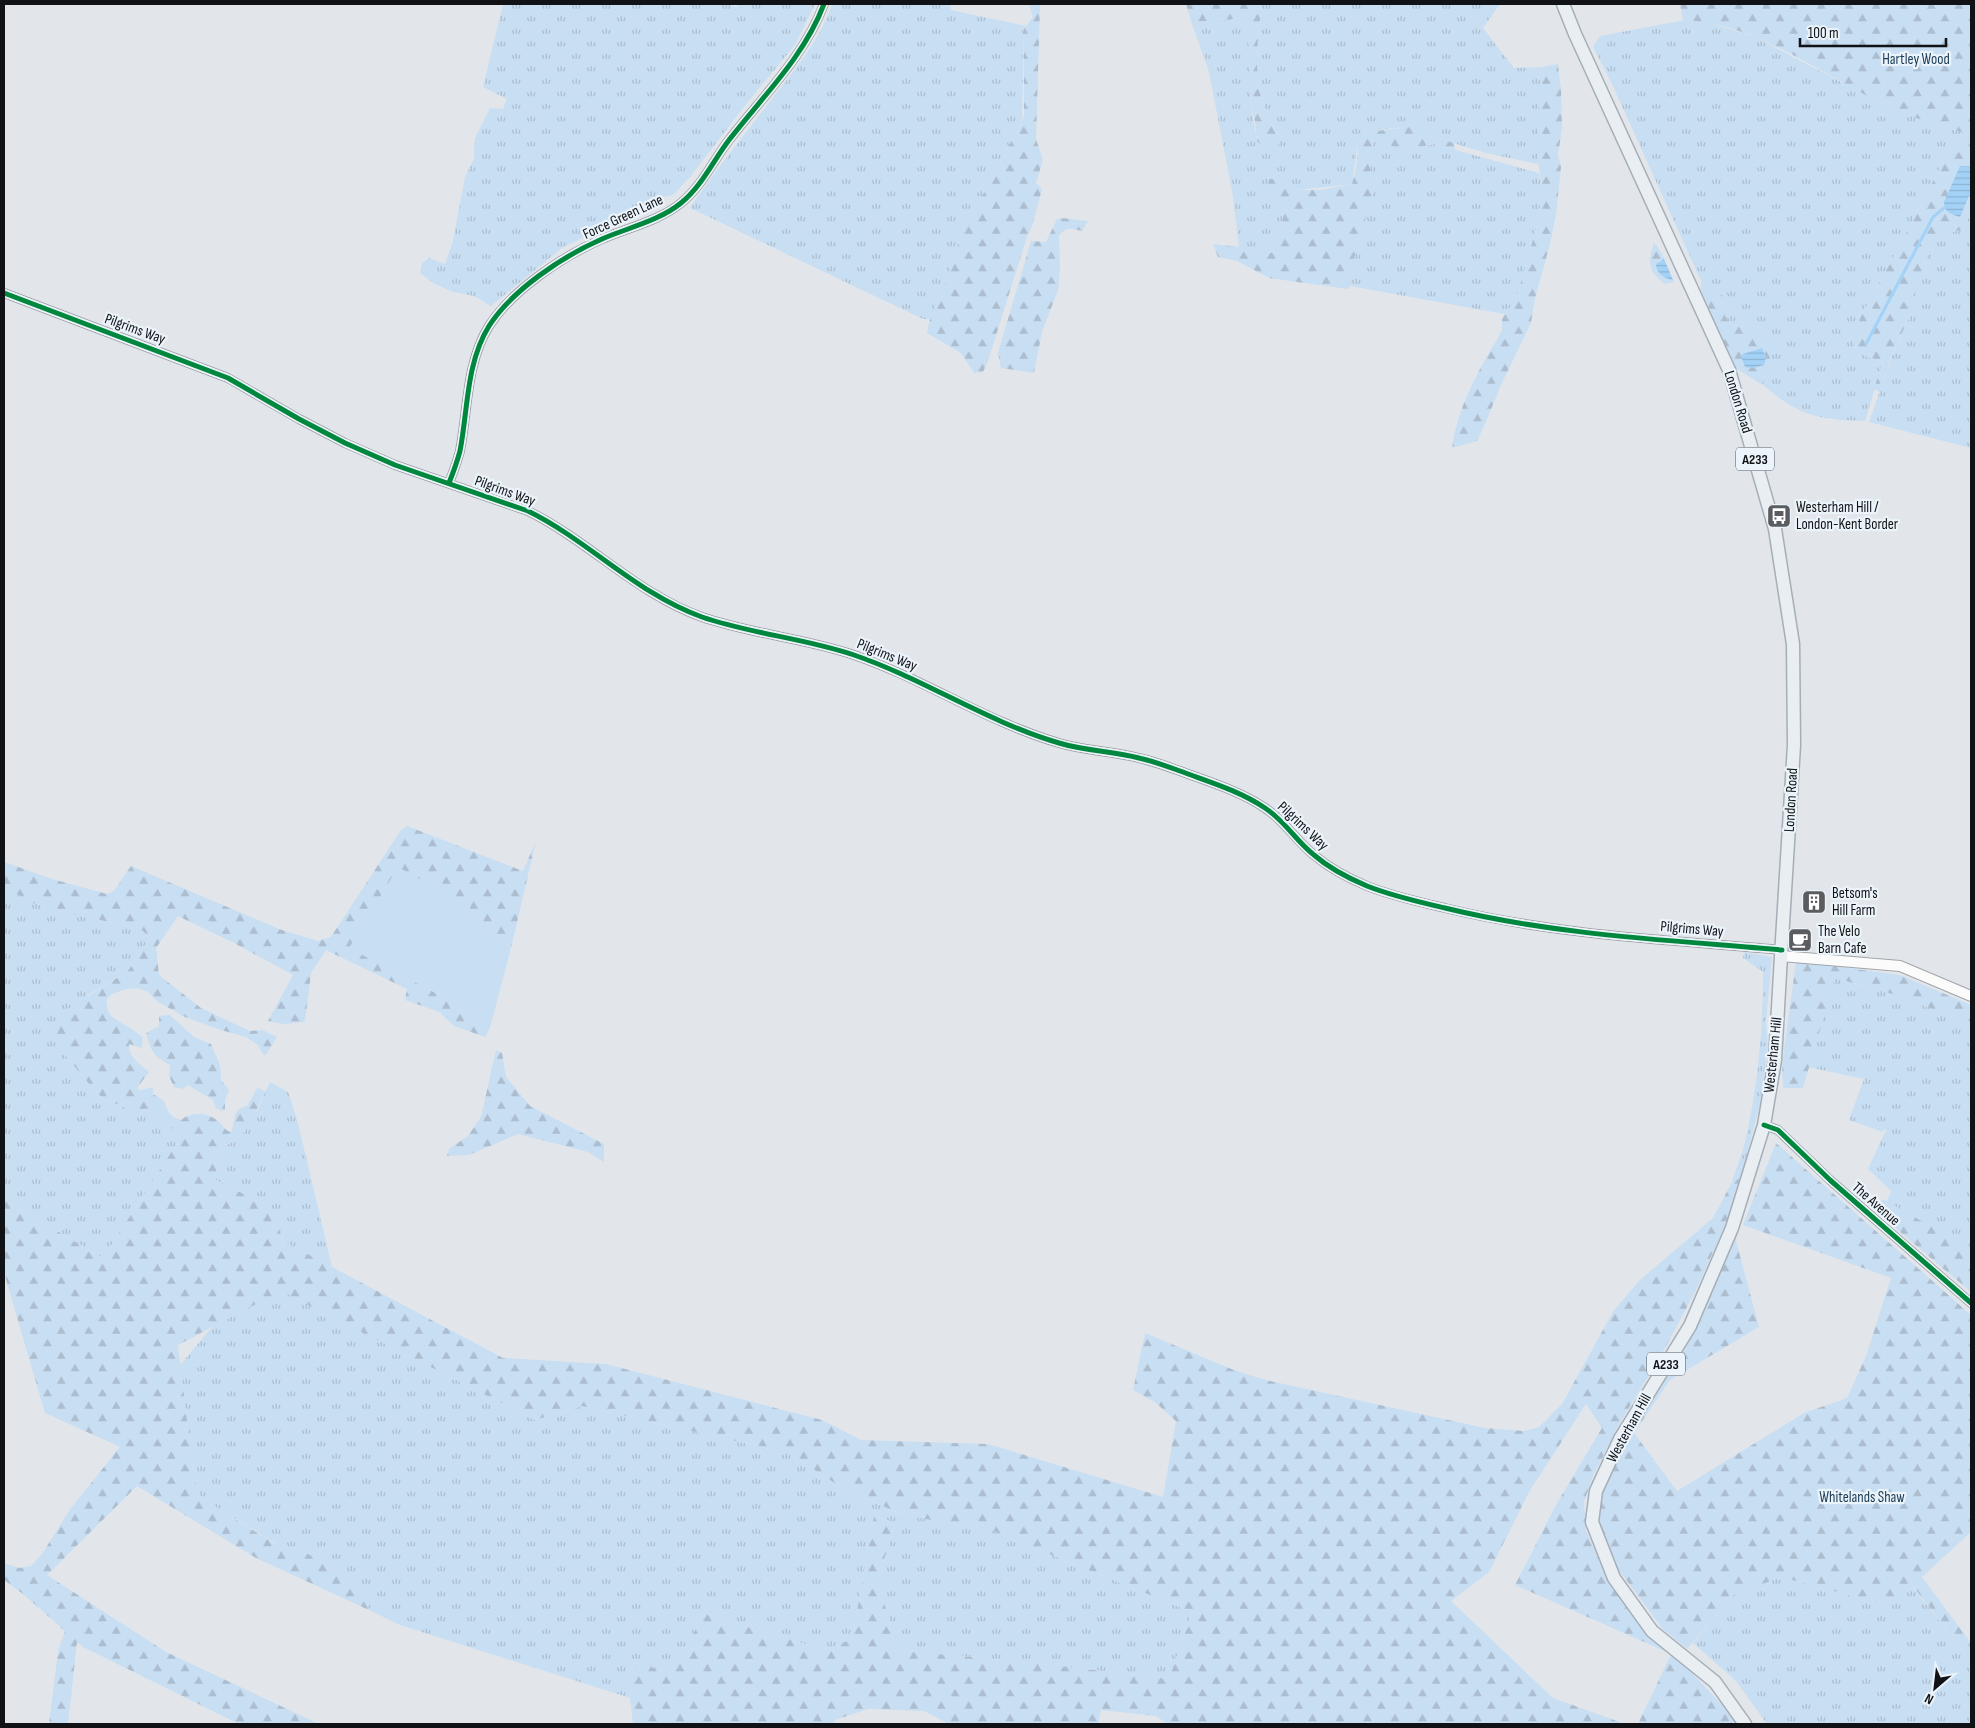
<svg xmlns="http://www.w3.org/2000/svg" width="1975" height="1728" viewBox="0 0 1975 1728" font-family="'Sofia Sans Condensed',sans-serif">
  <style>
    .grass { fill: url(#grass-tufts) }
    .forest { fill: url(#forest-firs) }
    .green { fill: #c8def2 }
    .water { fill: url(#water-rules) }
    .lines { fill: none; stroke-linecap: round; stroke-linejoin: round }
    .stream { stroke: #a4d2f7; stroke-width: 3 }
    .minor-casing { stroke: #a2a5a8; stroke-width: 10 }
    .tertiary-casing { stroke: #a2a5a8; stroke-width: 12 }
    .primary-casing { stroke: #a5aeb7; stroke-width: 15 }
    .minor { stroke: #fbfbfc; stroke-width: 8 }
    .tertiary { stroke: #fbfbfc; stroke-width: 10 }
    .primary { stroke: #e9eef2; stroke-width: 12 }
    .cycleway-casing { stroke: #ebf3fb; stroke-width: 8 }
    .cycleway { stroke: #00873e; stroke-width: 5 }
    .labels { text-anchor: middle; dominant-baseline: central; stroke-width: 4.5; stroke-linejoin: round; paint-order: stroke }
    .shield { fill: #ebf3fb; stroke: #52565a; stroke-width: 1 }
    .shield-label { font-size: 14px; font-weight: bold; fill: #101215 }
    .park-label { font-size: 15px; fill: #183954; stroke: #ebf3fb }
    .street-label { font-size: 15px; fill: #101215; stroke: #ebf3fb }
    .poi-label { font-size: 15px; fill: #101215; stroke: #ebf3fb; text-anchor: start }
  </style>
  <defs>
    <pattern id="grass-tufts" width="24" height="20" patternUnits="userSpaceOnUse" patternTransform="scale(1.25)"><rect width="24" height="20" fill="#c8def2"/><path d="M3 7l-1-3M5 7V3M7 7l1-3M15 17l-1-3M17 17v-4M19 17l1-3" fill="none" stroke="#abbdcf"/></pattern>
    <pattern id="forest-firs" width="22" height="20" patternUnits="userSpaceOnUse" patternTransform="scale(1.25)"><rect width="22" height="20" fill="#c8def2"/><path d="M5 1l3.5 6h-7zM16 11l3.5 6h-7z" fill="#abbdcf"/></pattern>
    <pattern id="water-rules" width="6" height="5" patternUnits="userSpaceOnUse" patternTransform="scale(1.25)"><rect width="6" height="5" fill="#a4d2f7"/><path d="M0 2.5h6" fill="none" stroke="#8cb3d3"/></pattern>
  </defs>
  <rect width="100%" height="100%" fill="#e2e6ea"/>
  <g class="grass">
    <path d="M503 4H726L737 7 738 4H815L795 45 747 103 690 177 673 195 653 199 639 215 601 229 562 248 491 306 474 296 453 292 433 283 420 273 422 263 429 258 445 264 453 241 465 177 474 158 475 138 490 108 503 109 507 99 483 87Z"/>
    <path d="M832 4H950L951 10 1026 26 1024 29 1022 120 1017 135 1009 145 988 187 966 219 948 275 930 319H923L690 208C714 172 742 138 768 104 792 73 820 41 832 4Z"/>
    <path d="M1262 4H1500L1483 28 1514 68 1541 67 1538 164 1486 153 1430 136C1410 120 1378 132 1355 135L1358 141 1352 184C1325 188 1298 189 1271 193L1281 201 1283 218 1274 254 1247 252 1239 247 1232 191 1209 72 1191 21H1219L1241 18 1248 25 1251 107 1257 141 1280 137C1250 97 1256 51 1262 4Z"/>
    <path d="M1685 20H1700L1755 37 1895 110 1963 133 1961 151 1944 160 1900 245 1860 318 1867 357 1883 361 1865 421C1846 420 1824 420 1806 413 1790 407 1776 396 1763 385L1766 373 1756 326C1751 326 1743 328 1738 327 1725 325 1721 307 1722 296L1701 281 1612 84 1593 47 1600 36Z"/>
    <path d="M1373 137 1383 138 1404 150 1434 144 1539 173 1542 189 1538 222 1517 296 1510 309 1504 314 1350 286 1353 262 1377 177 1370 178Z"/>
    <path d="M1971 211V448L1869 422 1892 356 1914 307 1915 294 1928 257 1941 233 1954 232 1964 229Z"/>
    <path d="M7 887 33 903 75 915 140 928 147 935 148 940 128 971 88 995 53 1031 59 1047 93 1089 107 1102 118 1104 131 1111 143 1109 156 1113 181 1137 103 1258 4 1200V888Z"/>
    <path d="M1744 952 1772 957 1766 1022 1768 1047 1760 1103 1741 1178 1732 1182C1736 1169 1742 1155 1745 1142 1758 1086 1763 1029 1763 972L1743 958Z"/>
    <path d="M1834 978 1896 995 1971 1024V1237L1967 1245 1886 1204 1891 1191 1868 1169 1886 1130 1884 1129 1883 1132 1849 1120 1864 1079 1808 1067Z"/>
    <path d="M270 1082 288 1092 298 1123 332 1267 283 1241 273 1209 214 1179 225 1146C250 1136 259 1104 270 1082Z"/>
    <path d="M281 1290 535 1420 582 1406 788 1453 844 1489 900 1514 990 1530 1192 1612 1169 1679 1052 1665 897 1650 881 1591 883 1563 896 1523 874 1516 852 1639 825 1650 705 1614 671 1672 633 1663 630 1698 400 1625 369 1610 360 1584 308 1554 278 1545 201 1498 194 1479 180 1365 213 1326Z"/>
    <path d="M1781 1577 1890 1606 1912 1586 1971 1662V1724H1767L1736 1681 1693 1643 1733 1595Z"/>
  </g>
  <g class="forest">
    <path d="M1029 4H1040V8L1036 139 1043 160 1036 183 1042 189 1033 224 1027 237 988 361 983 372 974 373 961 353 927 333 930 319 948 275 966 219 988 187 1009 145 1017 135 1024 115V29L1033 17Z"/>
    <path d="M1186 4H1262C1256 50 1250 98 1280 137L1278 147 1266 149 1257 141 1255 121 1251 107 1248 25 1241 18 1219 21H1191Z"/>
    <path d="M1680 4H1971V211L1964 229 1954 232 1941 233 1928 257 1915 294 1914 307 1890 359 1880 392 1874 389 1883 361 1867 357 1853 349 1860 318 1900 245 1944 160 1961 151 1963 133C1941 125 1916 119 1895 110 1833 82 1751 19 1683 21Z"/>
    <path d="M1558 64 1561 90 1562 128 1558 155 1561 167 1556 215 1550 244 1535 298 1531 323 1501 385 1485 424 1477 441 1452 448C1458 406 1478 371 1499 336L1502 329V319L1517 296 1538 222 1542 189 1537 154 1541 67Z"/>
    <path d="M1408 127 1424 131 1430 136 1454 143 1455 150 1434 144 1404 150 1395 149 1383 138H1373L1370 178 1377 177 1353 262 1350 286 1348 289 1269 278 1237 261 1218 257 1213 244 1239 247 1247 252 1274 253 1283 218 1281 201 1271 193 1268 179 1287 178 1294 190H1320L1352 184C1356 171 1361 146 1354 134Z"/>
    <path d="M1062 218 1088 221 1082 231C1073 229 1065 226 1059 236L1060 268 1058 290 1042 332 1034 373 1001 368 998 353 1031 241 1046 242 1057 219Z"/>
    <path d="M1654 242 1661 252 1674 282 1665 284C1647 271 1648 262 1654 242Z"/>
    <path d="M1701 281 1723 296C1721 307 1725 325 1738 327 1744 328 1751 326 1756 326 1779 350 1769 356 1763 385L1735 368 1701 290Z"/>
    <path d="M407 826 523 871 536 841 511 948 463 902 350 948 453 1002 490 1028 485 1037 454 1026 439 1012 405 1000 407 989 326 950 311 973 305 1022 283 1024 268 1021 293 975 234 943 178 916 156 948 159 975 201 1008 250 1031 263 1030 277 1037 266 1055 263 1054 258 1045 246 1037 221 1030 185 1017 158 1002 148 992 137 988 126 989 112 994 106 1000C107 1004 107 1010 109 1013 114 1021 134 1028 143 1038L142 1048 129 1044C128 1057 140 1064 149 1072L137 1088 141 1090 153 1087V1094L164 1101C168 1112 170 1117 181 1120 192 1111 208 1112 219 1122 224 1126 224 1130 231 1132 237 1119 231 1109 247 1106L258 1087 265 1092C257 1107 246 1143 226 1144L214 1179 273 1209 283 1241 503 1358 606 1364 822 1420 861 1440 988 1444 1163 1497 1176 1421 1156 1403 1133 1390 1145 1333 1236 1371 1270 1381 1485 1428 1524 1431 1539 1427 1562 1404 1614 1310 1640 1280 1713 1218 1732 1182 1741 1178 1734 1205 1696 1290 1662 1354 1621 1421 1593 1476 1584 1502 1586 1531 1611 1585 1639 1624 1667 1652 1515 1585 1557 1503 1602 1428 1586 1404 1529 1492 1489 1572 1451 1601 1553 1698 1625 1724H1168L1156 1716 1101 1710 1098 1724H949L924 1711 868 1709 835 1720 832 1724H633L630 1698 633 1663 671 1672 705 1614 825 1650 852 1639 874 1516 896 1523 883 1563 881 1591 897 1650 1052 1665 1169 1679 1192 1612 990 1530 903 1515 844 1489 788 1453 582 1406 535 1420 281 1291 178 1345 194 1479 201 1498 275 1544 308 1554 360 1584 369 1610 256 1558 137 1486 47 1575 166 1652 319 1724H239L83 1647 77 1642 68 1724H49L58 1651 65 1631 23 1594 4 1580V1563L19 1568 31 1566 42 1554 71 1508 120 1447 45 1413 4 1273V1200L103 1258 181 1137 156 1113 143 1109 131 1111 118 1104 107 1102 93 1089 59 1047 53 1031 54 1023 63 1012 128 971 148 940 147 935 140 928 75 915 33 903 7 888H4V862L52 879 107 894 114 891 131 866 279 929 318 941 331 937 401 830Z"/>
    <path d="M1796 961 1900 975 1971 1005V1024L1896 995 1835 978 1803 1088H1783L1782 1066Z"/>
    <path d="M170 1015 194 1037 211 1044C213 1051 217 1056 219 1063 224 1077 215 1075 229 1090L225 1100V1110L221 1111 216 1108 213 1100 188 1085 183 1089 174 1087 169 1076 170 1065C153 1056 151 1051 146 1033L159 1026V1016Z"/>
    <path d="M496 1050 502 1053 506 1077 530 1106 604 1144V1162L588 1152 518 1134 469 1155 447 1156 449 1149 468 1136 481 1117Z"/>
    <path d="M1776 1143 1971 1315V1532L1922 1577 1971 1643V1662L1913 1586 1890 1606 1781 1577 1733 1595 1687 1649 1662 1628 1615 1565 1599 1520 1601 1490 1624 1442 1666 1374 1680 1358 1700 1322 1735 1237 1759 1327 1670 1380 1634 1433 1677 1491 1804 1413 1847 1398 1866 1356 1891 1278 1743 1225Z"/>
    <path d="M1883 1199C1911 1215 1938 1233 1970 1239L1971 1237V1292L1874 1210Z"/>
    <path d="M1672 1652 1740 1724H1638Z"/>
  </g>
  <path class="green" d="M398 867 463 902 511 948 490 1028 453 1002 349 948Z"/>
  <g class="water">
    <path d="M1960 166H1971V191L1960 217C1952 214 1944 213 1944 202Z"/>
    <path d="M1664 259 1673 280C1664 279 1656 273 1656 264Z"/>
    <path d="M1762 348 1766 357 1764 365 1753 368 1745 367 1741 356 1743 354Z"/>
  </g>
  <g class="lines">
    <path class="stream" d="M1866 344 1933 217 1944 208"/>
    <defs>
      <g id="minor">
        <path d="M4 293 228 378 299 419 345 443 395 465 528 511C589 541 637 594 702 617 751 634 804 638 854 655 924 679 987 722 1059 743 1085 751 1113 751 1139 758 1157 762 1174 769 1191 775 1216 784 1243 793 1265 808 1285 821 1296 841 1314 855 1329 868 1348 878 1367 886 1392 896 1419 902 1445 908 1555 935 1669 940 1782 950"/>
        <path d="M449 483C453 473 457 462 460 451 468 410 466 363 489 326 512 290 563 256 602 239 627 228 659 221 681 203 702 186 713 161 729 140 763 96 804 57 824 4"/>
        <path d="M1764 1125 1778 1130 1830 1180 1971 1303"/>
      </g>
      <path id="tertiary" d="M1781 956 1900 966 1971 996"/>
      <path id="primary" d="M1563 4 1575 34 1729 370 1775 529 1793 644 1794 745 1781 956 1775 1060 1764 1125 1732 1228 1690 1326 1620 1439 1596 1491 1592 1522 1614 1578 1652 1631 1715 1682 1745 1724"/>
    </defs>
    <use href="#minor" class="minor-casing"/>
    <use href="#tertiary" class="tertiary-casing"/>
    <use href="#primary" class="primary-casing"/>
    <use href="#minor" class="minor"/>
    <use href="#tertiary" class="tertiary"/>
    <use href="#primary" class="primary"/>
    <defs>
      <g id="cycleway">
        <path d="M4 293 228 378 299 419 345 443 395 465 528 511C589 541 637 594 702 617 751 634 804 638 854 655 924 679 987 722 1059 743 1085 751 1113 751 1139 758 1157 762 1174 769 1191 775 1216 784 1243 793 1265 808 1285 821 1296 841 1314 855 1329 868 1348 878 1367 886 1392 896 1419 902 1445 908 1555 935 1669 940 1782 950"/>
        <path d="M449 483C453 473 457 462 460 451 468 410 466 363 489 326 512 290 563 256 602 239 627 228 659 221 681 203 702 186 713 161 729 140 763 96 804 57 824 4"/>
        <path d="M1764 1125 1778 1130 1830 1180 1971 1303"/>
      </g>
    </defs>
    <use href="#cycleway" class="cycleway-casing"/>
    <use href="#cycleway" class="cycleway"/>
  </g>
  <defs>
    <symbol id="bus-square" viewBox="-11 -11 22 22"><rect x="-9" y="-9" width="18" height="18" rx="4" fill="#5a5c60" stroke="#ebf3fb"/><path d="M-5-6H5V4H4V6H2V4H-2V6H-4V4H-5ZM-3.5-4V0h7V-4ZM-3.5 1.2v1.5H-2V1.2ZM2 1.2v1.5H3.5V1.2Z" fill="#fff"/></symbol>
    <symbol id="building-square" viewBox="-11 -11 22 22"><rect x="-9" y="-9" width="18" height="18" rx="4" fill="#5a5c60" stroke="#ebf3fb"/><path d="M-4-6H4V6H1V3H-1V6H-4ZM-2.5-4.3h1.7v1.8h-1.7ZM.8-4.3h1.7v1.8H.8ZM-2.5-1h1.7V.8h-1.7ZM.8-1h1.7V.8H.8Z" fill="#fff"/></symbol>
    <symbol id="cafe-square" viewBox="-11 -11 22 22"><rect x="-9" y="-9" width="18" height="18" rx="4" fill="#5a5c60" stroke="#ebf3fb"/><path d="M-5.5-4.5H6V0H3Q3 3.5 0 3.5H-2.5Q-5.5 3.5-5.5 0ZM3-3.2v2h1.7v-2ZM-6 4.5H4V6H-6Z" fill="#fff"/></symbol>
  </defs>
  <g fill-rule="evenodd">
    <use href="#bus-square" x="1765" y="502" width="28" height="28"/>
    <use href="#building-square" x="1800" y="888" width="28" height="28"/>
    <use href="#cafe-square" x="1786" y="926" width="28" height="28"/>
  </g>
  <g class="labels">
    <g class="shield">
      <rect x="1736" y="447.5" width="38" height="23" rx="4"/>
      <rect x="1647" y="1352.5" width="38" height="23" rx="4"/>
    </g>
    <g class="shield-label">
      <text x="1755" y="459">A233</text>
      <text x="1666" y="1364">A233</text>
    </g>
    <g class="park-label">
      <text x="1916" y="59">Hartley Wood</text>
      <text x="1862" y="1497">Whitelands Shaw</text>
    </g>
    <g class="street-label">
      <text transform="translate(623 217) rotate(-25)">Force Green Lane</text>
      <text transform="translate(135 329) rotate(20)">Pilgrims Way</text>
      <text transform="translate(1738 402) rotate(73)">London Road</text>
      <text transform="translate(505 491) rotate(20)">Pilgrims Way</text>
      <text transform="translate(887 655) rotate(22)">Pilgrims Way</text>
      <text transform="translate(1791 800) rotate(-87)">London Road</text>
      <text transform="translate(1303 826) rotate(43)">Pilgrims Way</text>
      <text transform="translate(1692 929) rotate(5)">Pilgrims Way</text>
      <text transform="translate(1773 1055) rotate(-84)">Westerham Hill</text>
      <text transform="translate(1876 1204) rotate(41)">The Avenue</text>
      <text transform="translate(1629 1428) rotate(-61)">Westerham Hill</text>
    </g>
    <g class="poi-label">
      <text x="1796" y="507">Westerham Hill /<tspan x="1796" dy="17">London-Kent Border</tspan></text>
      <text x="1832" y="893">Betsom's<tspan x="1832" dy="17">Hill Farm</tspan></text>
      <text x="1818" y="931">The Velo<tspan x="1818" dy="17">Barn Cafe</tspan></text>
    </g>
  </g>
  <rect width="1975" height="1728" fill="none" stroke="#101215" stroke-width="10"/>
  <g transform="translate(1935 1688) rotate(208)" stroke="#ebf3fb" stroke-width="4" paint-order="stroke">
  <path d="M0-4L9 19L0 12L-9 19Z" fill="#101215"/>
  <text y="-8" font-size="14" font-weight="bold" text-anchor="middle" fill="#101215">N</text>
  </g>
  <path d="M1800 38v8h146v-8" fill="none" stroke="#101215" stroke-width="2.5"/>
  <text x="1808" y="38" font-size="15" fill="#101215" stroke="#ebf3fb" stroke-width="4" paint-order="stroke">100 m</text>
</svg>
